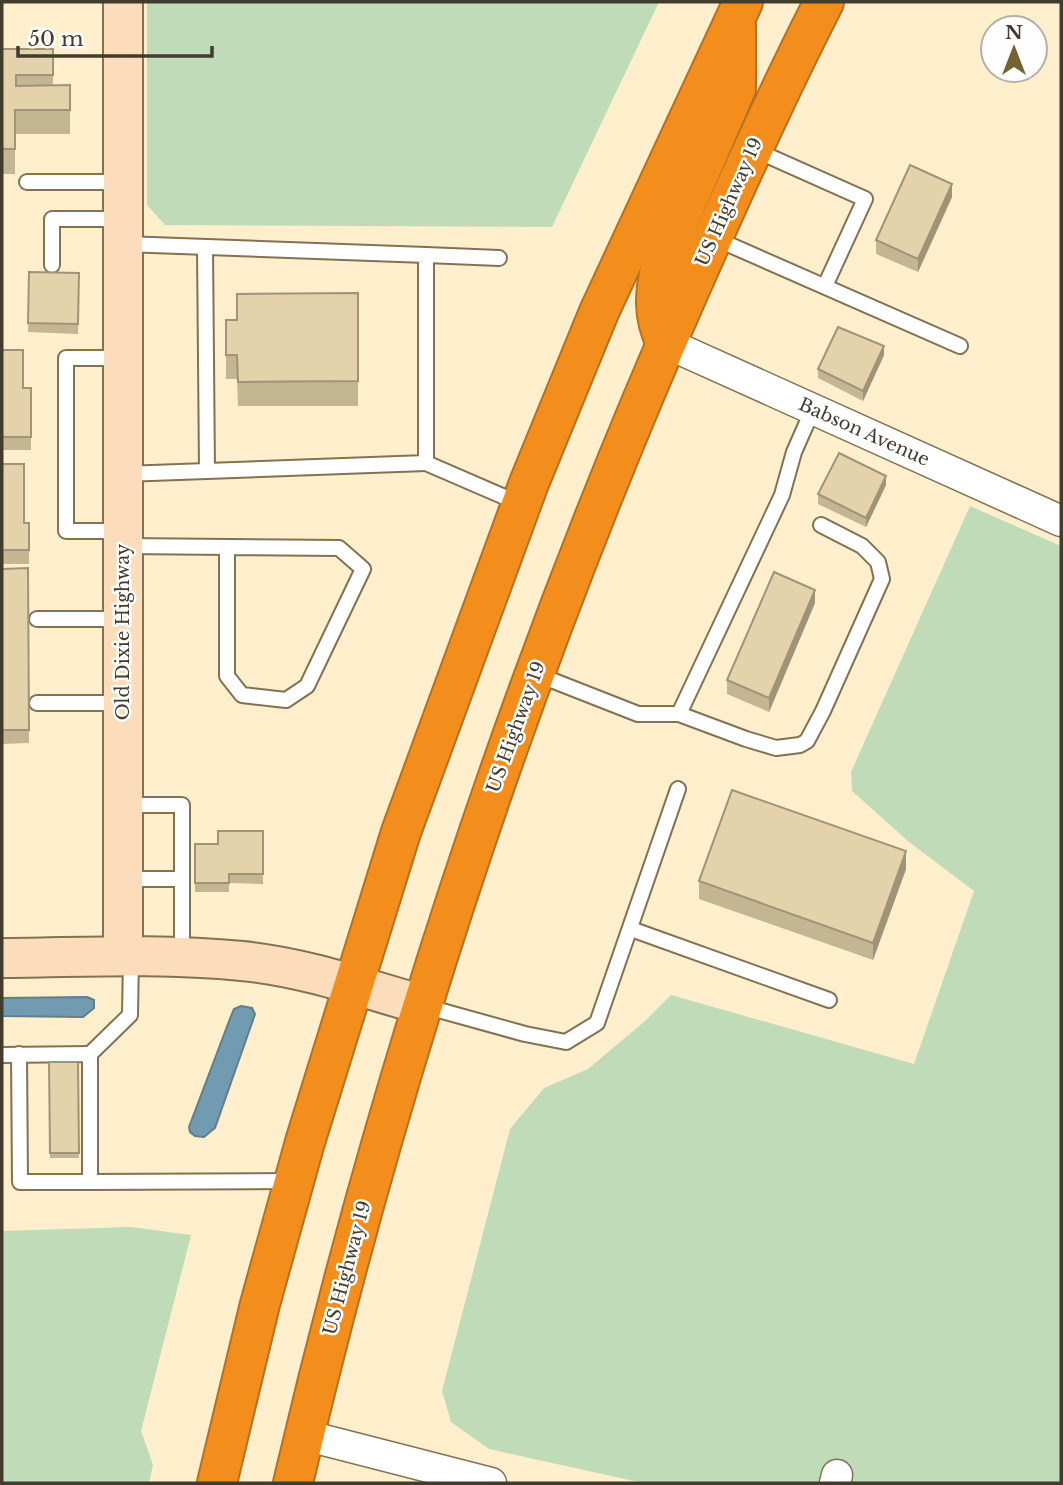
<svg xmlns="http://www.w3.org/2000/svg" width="1063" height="1485" viewBox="0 0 1063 1485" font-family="'Libre Baskerville',serif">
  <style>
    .green { fill: #c0dbb8 }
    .water { fill: #719bb1; stroke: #637e8a; stroke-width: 2 }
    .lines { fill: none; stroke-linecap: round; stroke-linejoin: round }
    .lane-casing { stroke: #807253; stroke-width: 18 }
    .street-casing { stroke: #807253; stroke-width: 33 }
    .secondary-casing { stroke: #807253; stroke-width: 42 }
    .highway-casing { stroke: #b57123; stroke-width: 42 }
    .lane { stroke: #fff; stroke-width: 14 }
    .street { stroke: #fff; stroke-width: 30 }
    .secondary { stroke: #fbddbb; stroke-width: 38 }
    .highway { stroke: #f38e1c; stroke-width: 38 }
    .wall { fill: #c4b593 }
    .shaded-wall { fill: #a09378 }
    .building { fill: #e4d2ab; stroke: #a09378; stroke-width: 2 }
    .labels { text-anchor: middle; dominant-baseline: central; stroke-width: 5; stroke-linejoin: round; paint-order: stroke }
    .street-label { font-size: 18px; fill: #423c2f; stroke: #fefefe }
  </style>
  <rect width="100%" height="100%" fill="#ffefcc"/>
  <g class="green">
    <path d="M147 2H659L552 227 165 225 147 205Z"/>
    <path d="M970 506 1061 546V1483H643L489 1449 451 1422 442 1391 510 1129 544 1088 588 1069 645 1021 671 995 914 1064 974 891 909 842 852 791 851 772Z"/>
    <path d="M131 1227 191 1235 141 1431 153 1465 149 1483H2V1231Z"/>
  </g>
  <g class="water">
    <path d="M87 997 94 1000V1008L83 1017 2 1016V998Z"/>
    <path d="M241 1006 252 1008 255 1014 253 1020 215 1128 204 1137 195 1136 190 1132 189 1127 231 1016 234 1009Z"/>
  </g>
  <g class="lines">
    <defs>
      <g id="lane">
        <path d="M755 150 865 199 825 286"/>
        <path d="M27 182H123"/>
        <path d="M714 238 960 346"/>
        <path d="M205 247 207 471"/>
        <path d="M426 255 499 258"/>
        <path d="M52 265V219H122"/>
        <path d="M426 463 521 504"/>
        <path d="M123 474 426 463V255L124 244"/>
        <path d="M122 531H66V358H122"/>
        <path d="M124 546 339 548 363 569 307 686 286 700 242 695 227 676V548"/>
        <path d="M37 619H123"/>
        <path d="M536 674 638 714H679L782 495 794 452 813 409"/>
        <path d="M37 703H120"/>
        <path d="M679 714 746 739 776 748 800 745 807 741 823 711 882 579 878 562 862 546 821 525"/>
        <path d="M124 805H182V954"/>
        <path d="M124 879H182"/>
        <path d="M631 929 829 1000"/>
        <path d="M424 1006 525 1034 566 1042 597 1023 678 789"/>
        <path d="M19 1054 20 1182H90"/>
        <path d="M90 1054 130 1015 131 957"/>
        <path d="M2 1055 90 1054V1182L292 1181"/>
      </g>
      <g id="street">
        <path d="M666 343 1061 521"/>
        <path d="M304 1435 491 1483"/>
        <path d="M835 1483 837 1475"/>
      </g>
      <g id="secondary">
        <path d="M123 2V956"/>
        <path d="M2 958C81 957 162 953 242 961 304 967 363 988 423 1005"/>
      </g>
      <g id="highway">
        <path d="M666 343C652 315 655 292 661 262L736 89V25"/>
        <path d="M217 1483 260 1304 305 1142 401 832 529 483 599 312 743 2"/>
        <path d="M293 1483C389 1074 520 674 690 289 733 192 776 96 824 2"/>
      </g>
    </defs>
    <use href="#lane" class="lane-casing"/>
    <use href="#street" class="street-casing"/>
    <use href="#secondary" class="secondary-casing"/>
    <use href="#highway" class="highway-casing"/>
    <use href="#lane" class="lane"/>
    <use href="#street" class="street"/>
    <use href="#secondary" class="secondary"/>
    <use href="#highway" class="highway"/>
  </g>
  <g class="wall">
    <path d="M2 49H53V86L70 85V134H15V174H2Z"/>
    <path d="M952 197 918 272 876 254V240Z"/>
    <path d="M29 272 79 273 78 334 28 332Z"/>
    <path d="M358 293V406H238L237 379H226V320H237Z"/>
    <path d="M2 350 23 388H31V450H2Z"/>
    <path d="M884 355 863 401 818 378V369Z"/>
    <path d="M2 464 24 523H29V564H2Z"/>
    <path d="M886 485 866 527 818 504V494Z"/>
    <path d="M28 568 29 743 2 744V569Z"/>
    <path d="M815 603 769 712 727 694V680Z"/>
    <path d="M263 831V884L229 883V892H195V844H218Z"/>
    <path d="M906 869 873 960 699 899V881Z"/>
    <path d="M49 1062H78L79 1158H50Z"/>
  </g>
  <g class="shaded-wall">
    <path d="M952 184V197L918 272V259Z"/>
    <path d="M884 346V355L863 401V391Z"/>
    <path d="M886 476V485L866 527V518Z"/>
    <path d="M815 590V603L769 712V698Z"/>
    <path d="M906 851V869L873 960V943Z"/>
  </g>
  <g class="building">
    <path d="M2 49H53V75H16V86L70 85V110H15V149H2Z"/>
    <path d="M910 165 952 184 918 259 876 240Z"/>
    <path d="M29 272 79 273 78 324 28 323Z"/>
    <path d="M358 293V381L238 382 237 355H226V320H237V294Z"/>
    <path d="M838 327 884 346 863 391 818 369Z"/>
    <path d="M2 350H23V388H31V437H2Z"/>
    <path d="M839 453 886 476 866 518 818 494Z"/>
    <path d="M2 464H24V523H29V550H2Z"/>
    <path d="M28 568 29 730H2V569Z"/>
    <path d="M774 572 815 590 769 698 727 680Z"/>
    <path d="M732 790 906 851 873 943 699 881Z"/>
    <path d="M218 831H263V874H229V883H195V844H218Z"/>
    <path d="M49 1062H78L79 1153H50Z"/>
  </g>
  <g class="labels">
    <g class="street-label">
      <text transform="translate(729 202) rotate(-66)">US Highway 19</text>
      <text transform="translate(864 432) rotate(24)">Babson Avenue</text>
      <text transform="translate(123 632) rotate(-90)">Old Dixie Highway</text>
      <text transform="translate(516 727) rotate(-70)">US Highway 19</text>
      <text transform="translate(347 1268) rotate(-75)">US Highway 19</text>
    </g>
  </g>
  <rect width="1063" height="1485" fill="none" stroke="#423c2f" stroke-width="7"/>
  <g transform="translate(1014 49)"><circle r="33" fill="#fefefe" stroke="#b3b0ab" stroke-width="2"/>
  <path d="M0-5L12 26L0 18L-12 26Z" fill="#746230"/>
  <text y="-10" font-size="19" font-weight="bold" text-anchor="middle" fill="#423c2f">N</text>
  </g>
  <path d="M18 46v10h194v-10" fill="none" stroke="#423c2f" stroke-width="3.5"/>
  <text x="28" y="46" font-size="21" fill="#423c2f" stroke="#fefefe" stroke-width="5" paint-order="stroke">50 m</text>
</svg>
